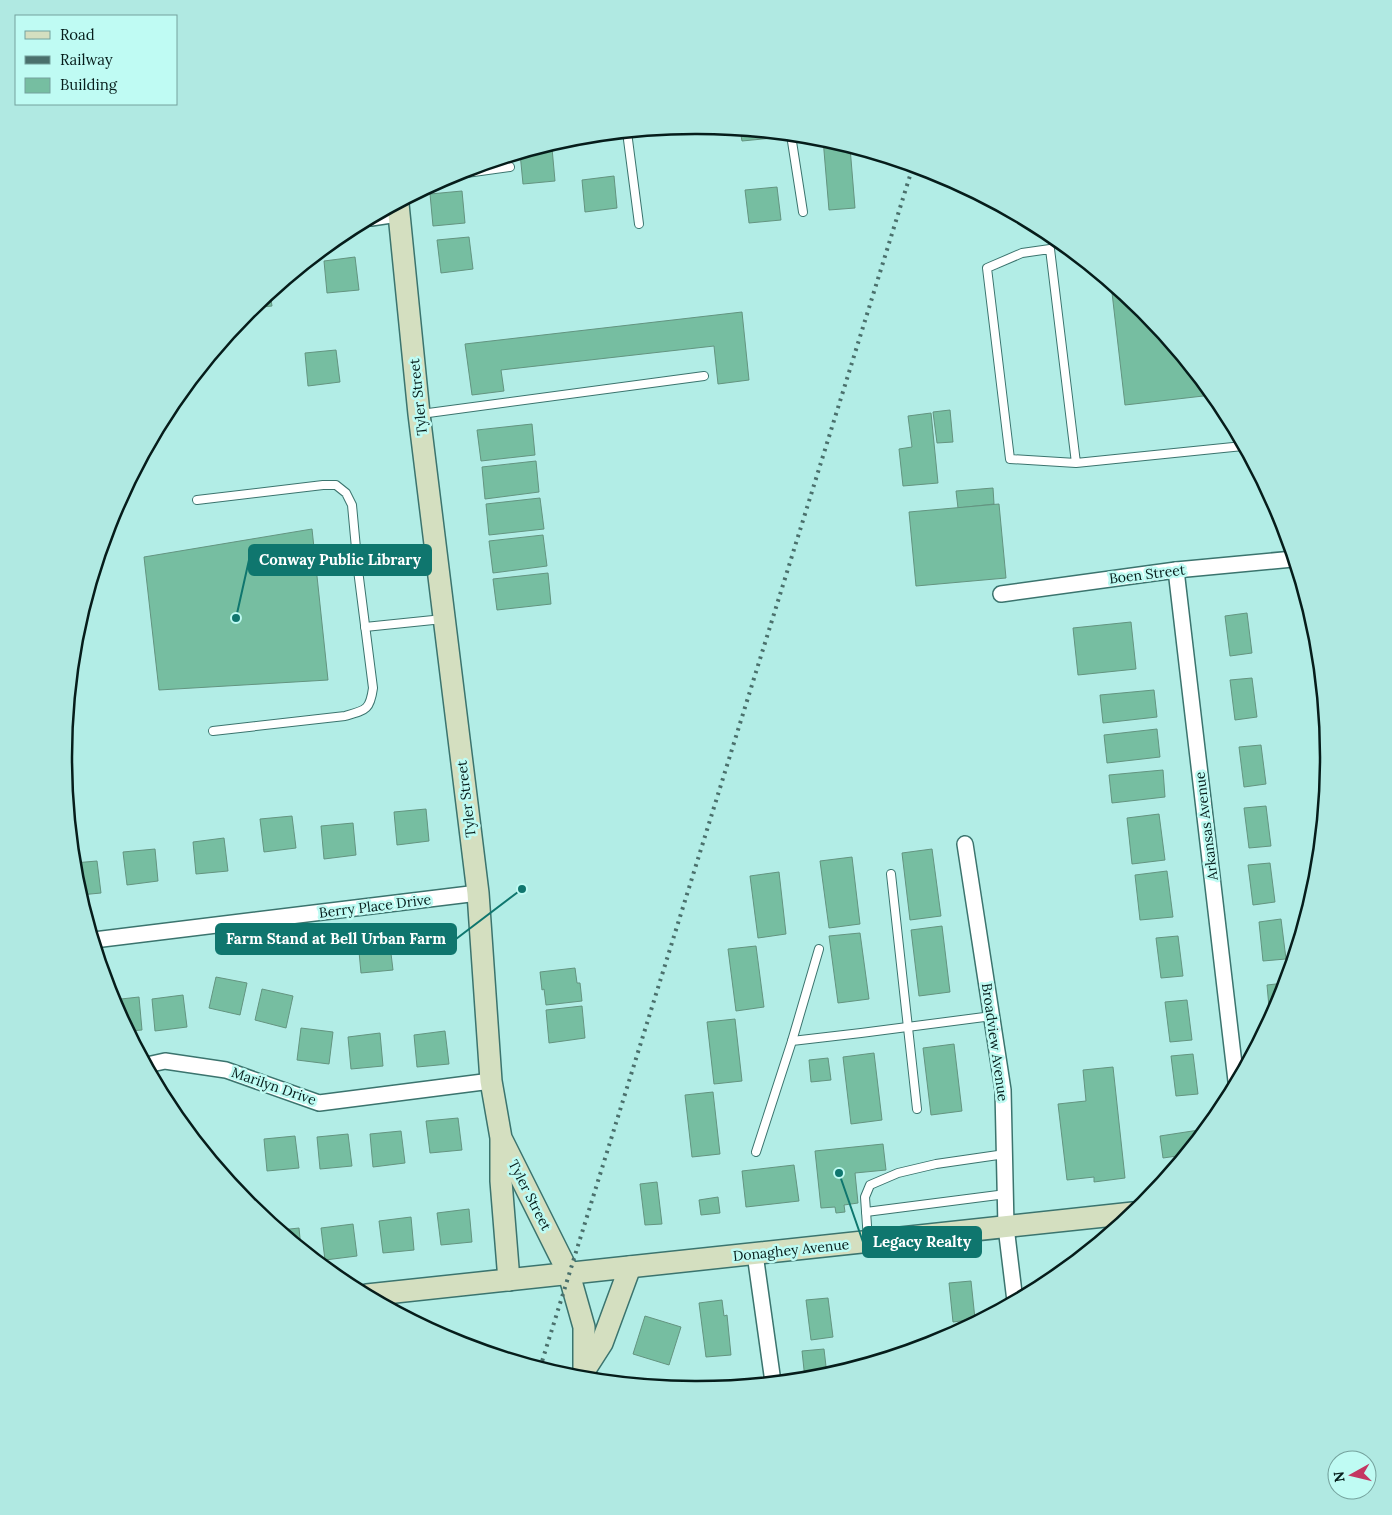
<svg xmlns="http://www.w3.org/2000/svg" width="1392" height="1515" viewBox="0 0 1392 1515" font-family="Lora,serif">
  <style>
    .building { fill: #76bea1; stroke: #639480 }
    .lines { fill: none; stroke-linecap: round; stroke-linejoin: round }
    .lane-casing { stroke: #3b746e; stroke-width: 10 }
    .street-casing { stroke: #3b746e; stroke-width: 18 }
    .secondary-casing { stroke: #3b746e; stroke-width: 24 }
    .lane { stroke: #fff; stroke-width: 8 }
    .street { stroke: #fff; stroke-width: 15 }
    .secondary { stroke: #d4dfc0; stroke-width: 21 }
    .rail { stroke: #4a706c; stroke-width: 4; stroke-dasharray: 2.5 5; stroke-linecap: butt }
    .labels { text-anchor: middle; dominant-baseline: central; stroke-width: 5; stroke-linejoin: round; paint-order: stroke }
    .street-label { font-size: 14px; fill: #061d1b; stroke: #bffbf3 }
    .rim { fill: none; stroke: #061d1b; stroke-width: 2.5 }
    .leader { fill: none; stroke: #0f766e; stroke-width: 2 }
    .callout-dot { fill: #0f766e; stroke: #bffbf3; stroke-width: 2 }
    .callout { fill: #0f766e; stroke: #0f766e; stroke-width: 2 }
    .callout-label { font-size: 15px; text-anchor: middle; font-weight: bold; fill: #fff }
  </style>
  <rect width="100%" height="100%" fill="#b2ede6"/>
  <g class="building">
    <path d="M740 130 773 133V138L742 141Z"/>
    <path d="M823 139 850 147 855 208 829 210Z"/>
    <path d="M552 148 555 181 523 184 520 153Z"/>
    <path d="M614 176 617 208 585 212 582 180Z"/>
    <path d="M777 187 781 220 749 223 745 190Z"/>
    <path d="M462 191 465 223 433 226 430 194Z"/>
    <path d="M469 237 473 269 441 273 437 240Z"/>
    <path d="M355 257 359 290 327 293 324 261Z"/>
    <path d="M1111 284 1143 311 1212 395 1125 405Z"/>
    <path d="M270 293 272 306 252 308Z"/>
    <path d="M742 312 749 380 718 384 714 346 501 370 504 391 472 395 465 344Z"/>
    <path d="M217 349 209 365 205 363Z"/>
    <path d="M336 350 340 382 308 386 305 353Z"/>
    <path d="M950 410 953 442 937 443 933 412Z"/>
    <path d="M931 413 938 483 903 486 899 449 912 447 908 416Z"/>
    <path d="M532 424 535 455 481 461 477 430Z"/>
    <path d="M536 461 539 492 485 499 482 467Z"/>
    <path d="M993 488 994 504 958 508 956 491Z"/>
    <path d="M540 498 544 529 489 535 486 504Z"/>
    <path d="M999 504 1006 578 916 586 909 512Z"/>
    <path d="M312 529 328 680 159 690 144 557Z"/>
    <path d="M543 535 547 566 493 573 489 541Z"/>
    <path d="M548 573 551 604 497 610 493 579Z"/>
    <path d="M1247 613 1252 653 1230 656 1225 616Z"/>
    <path d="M1131 622 1136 669 1078 675 1073 628Z"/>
    <path d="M1252 678 1257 717 1235 720 1230 680Z"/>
    <path d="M1154 690 1157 717 1103 723 1100 695Z"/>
    <path d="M1157 729 1160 757 1107 763 1104 735Z"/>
    <path d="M1261 745 1266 784 1244 787 1239 747Z"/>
    <path d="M1163 770 1165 797 1112 803 1109 775Z"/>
    <path d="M1266 806 1271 846 1249 848 1244 808Z"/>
    <path d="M426 809 429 841 397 845 394 812Z"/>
    <path d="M1159 814 1165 860 1132 864 1127 818Z"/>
    <path d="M292 816 296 848 264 852 260 819Z"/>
    <path d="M353 823 356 855 324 859 321 826Z"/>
    <path d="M224 838 228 871 196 874 193 842Z"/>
    <path d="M155 849 158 881 127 885 123 852Z"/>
    <path d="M932 849 941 916 910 920 902 853Z"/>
    <path d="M852 857 860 924 829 928 820 861Z"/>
    <path d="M97 861 101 893 80 895 76 881 74 863Z"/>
    <path d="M1270 863 1275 902 1253 905 1248 865Z"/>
    <path d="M1167 871 1173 917 1140 920 1135 875Z"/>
    <path d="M779 872 786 934 758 938 750 876Z"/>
    <path d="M1281 919 1286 959 1263 961 1259 922Z"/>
    <path d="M942 926 950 992 919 996 911 930Z"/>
    <path d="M860 933 869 999 838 1003 829 936Z"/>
    <path d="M1178 936 1183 976 1161 978 1156 938Z"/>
    <path d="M389 937 393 970 361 973 358 941Z"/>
    <path d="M756 946 764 1007 736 1011 728 949Z"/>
    <path d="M575 968 577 983H580L582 1001 546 1005 544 989 542 990 540 972Z"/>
    <path d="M216 977 247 983 240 1015 209 1008Z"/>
    <path d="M1285 983 1280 1000 1270 1018 1267 985Z"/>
    <path d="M262 989 293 996 286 1028 255 1020Z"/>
    <path d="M183 995 187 1027 155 1031 152 999Z"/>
    <path d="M139 997 142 1030 129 1031 112 1000Z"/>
    <path d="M1187 1000 1192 1040 1170 1042 1165 1002Z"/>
    <path d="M582 1006 585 1038 549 1043 546 1010Z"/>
    <path d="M735 1019 742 1081 714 1084 707 1022Z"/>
    <path d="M301 1028 333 1032 329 1064 297 1060Z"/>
    <path d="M445 1031 449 1064 417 1067 414 1035Z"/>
    <path d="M380 1033 383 1066 351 1069 348 1037Z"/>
    <path d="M954 1044 962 1111 931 1115 923 1048Z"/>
    <path d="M874 1053 882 1120 851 1124 843 1057Z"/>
    <path d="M1193 1054 1198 1094 1176 1096 1171 1056Z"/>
    <path d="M828 1058 831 1080 811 1082 809 1060Z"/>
    <path d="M1113 1067 1125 1178 1094 1182V1177L1067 1180 1058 1104 1086 1101 1083 1070Z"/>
    <path d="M713 1092 720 1154 692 1157 685 1095Z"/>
    <path d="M458 1118 462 1150 430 1153 426 1121Z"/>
    <path d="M1199 1130 1200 1135 1184 1155 1163 1158 1160 1136Z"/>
    <path d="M401 1131 405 1163 373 1167 370 1134Z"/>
    <path d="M348 1134 352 1166 320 1169 317 1137Z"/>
    <path d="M295 1136 299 1168 267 1171 264 1139Z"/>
    <path d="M883 1144 886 1170 855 1173 858 1203 844 1205 845 1212 836 1213 835 1207 821 1208 815 1151Z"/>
    <path d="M794 1165 799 1201 746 1207 742 1171Z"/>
    <path d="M657 1182 662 1224 645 1225 640 1184Z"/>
    <path d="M718 1197 720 1213 701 1215 699 1200Z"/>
    <path d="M469 1209 472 1242 441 1245 437 1213Z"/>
    <path d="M411 1217 414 1250 383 1253 379 1221Z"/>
    <path d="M353 1224 357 1256 325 1260 321 1228Z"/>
    <path d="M299 1228 301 1248 281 1230Z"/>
    <path d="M1064 1270 1053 1279 1052 1271Z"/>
    <path d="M971 1281 975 1319 953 1322 949 1283Z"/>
    <path d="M828 1298 833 1337 811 1340 806 1300Z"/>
    <path d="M722 1300 724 1316 727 1315 731 1355 706 1357 699 1303Z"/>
    <path d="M645 1316 681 1327 669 1365 633 1354Z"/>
    <path d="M824 1349 827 1375 805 1379 802 1351Z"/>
    <path d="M735 1384V1386L703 1389V1388Z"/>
  </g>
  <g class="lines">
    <defs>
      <g id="lane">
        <path d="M627 132 639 224"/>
        <path d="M791 135 803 212"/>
        <path d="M452 175 510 167"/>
        <path d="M421 414 704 376"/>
        <path d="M1076 463 1050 249 1022 253 987 268 1010 459 1076 463 1243 446"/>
        <path d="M197 500 323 485H336L346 493 352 505 358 570 373 688C370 710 366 710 345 716L213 731"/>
        <path d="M358 570 435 562"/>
        <path d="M365 627 443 619"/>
        <path d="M891 874 917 1109"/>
        <path d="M792 1041 819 949"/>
        <path d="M756 1152 792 1041 861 1033 992 1016"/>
        <path d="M866 1212 1006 1194"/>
        <path d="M868 1240 865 1197 870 1185 898 1173 936 1164 1005 1154"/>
      </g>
      <g id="street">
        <path d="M371 218 398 214"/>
        <path d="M1176 570 1236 1081"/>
        <path d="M1001 594 1176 570 1293 559"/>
        <path d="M965 844 1003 1090 1006 1227 1015 1301"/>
        <path d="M94 940 478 893"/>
        <path d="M147 1065 165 1061 226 1070 319 1103 491 1081"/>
        <path d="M755 1254 773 1382"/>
      </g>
      <g id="secondary">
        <path d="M398 204 419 414 478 893 491 1081 501 1138 569 1274 584 1327V1372L582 1379"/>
        <path d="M501 1141V1181L509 1280"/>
        <path d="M367 1295 1133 1213"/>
        <path d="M584 1371 602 1343 630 1267"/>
      </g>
    </defs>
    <use href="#lane" class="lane-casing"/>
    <use href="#street" class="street-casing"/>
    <use href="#secondary" class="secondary-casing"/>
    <use href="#lane" class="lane"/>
    <use href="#street" class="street"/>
    <use href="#secondary" class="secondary"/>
    <path class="rail" d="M540 1368 913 166"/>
  </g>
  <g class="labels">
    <g class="street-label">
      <text transform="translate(418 397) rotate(-96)">Tyler Street</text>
      <text transform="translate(1147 574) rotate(-7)">Boen Street</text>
      <text transform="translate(466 799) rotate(-97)">Tyler Street</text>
      <text transform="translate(1206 826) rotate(-97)">Arkansas Avenue</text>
      <text transform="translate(375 906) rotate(-7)">Berry Place Drive</text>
      <text transform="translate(995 1042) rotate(82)">Broadview Avenue</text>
      <text transform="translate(274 1086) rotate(19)">Marilyn Drive</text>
      <text transform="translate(530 1195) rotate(63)">Tyler Street</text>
      <text transform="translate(791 1250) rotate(-6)">Donaghey Avenue</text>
    </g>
  </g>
  <path d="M0 0H1392V1515H0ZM695 134H697A623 623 0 0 1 1320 757V758A623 623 0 0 1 697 1381H695A623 623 0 0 1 72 758V757A623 623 0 0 1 695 134Z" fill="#b0e9e2" fill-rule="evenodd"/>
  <path class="rim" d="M695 134H697A623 623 0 0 1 1320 757V758A623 623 0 0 1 697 1381H695A623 623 0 0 1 72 758V757A623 623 0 0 1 695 134Z"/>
  <path class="leader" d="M236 618L249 560M522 889L456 939M839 1173L863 1242"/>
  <g class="callout-dot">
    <circle cx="236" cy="618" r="5"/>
    <circle cx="522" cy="889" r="5"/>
    <circle cx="839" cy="1173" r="5"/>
  </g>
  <g class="callout">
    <rect x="249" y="545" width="182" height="30" rx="5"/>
    <rect x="216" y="924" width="240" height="30" rx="5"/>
    <rect x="863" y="1227" width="118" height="30" rx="5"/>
  </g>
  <g class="callout-label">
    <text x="340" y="565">Conway Public Library</text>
    <text x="336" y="944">Farm Stand at Bell Urban Farm</text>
    <text x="922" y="1247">Legacy Realty</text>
  </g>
  <rect x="15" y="15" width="162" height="90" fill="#bffbf3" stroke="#75a29d"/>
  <rect x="25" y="31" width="25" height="8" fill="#d4dfc0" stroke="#75a29d"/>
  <text x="60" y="40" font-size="15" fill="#061d1b">Road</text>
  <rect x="25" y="56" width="25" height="8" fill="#4a706c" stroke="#75a29d"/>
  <text x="60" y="65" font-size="15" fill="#061d1b">Railway</text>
  <rect x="25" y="78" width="25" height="15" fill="#76bea1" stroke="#75a29d"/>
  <text x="60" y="90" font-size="15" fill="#061d1b">Building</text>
  <g transform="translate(1352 1475) rotate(262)"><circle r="24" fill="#bffbf3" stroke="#75a29d"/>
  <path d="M0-4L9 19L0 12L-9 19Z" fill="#c43662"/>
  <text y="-8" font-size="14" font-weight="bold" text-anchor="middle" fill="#061d1b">N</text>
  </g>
</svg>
